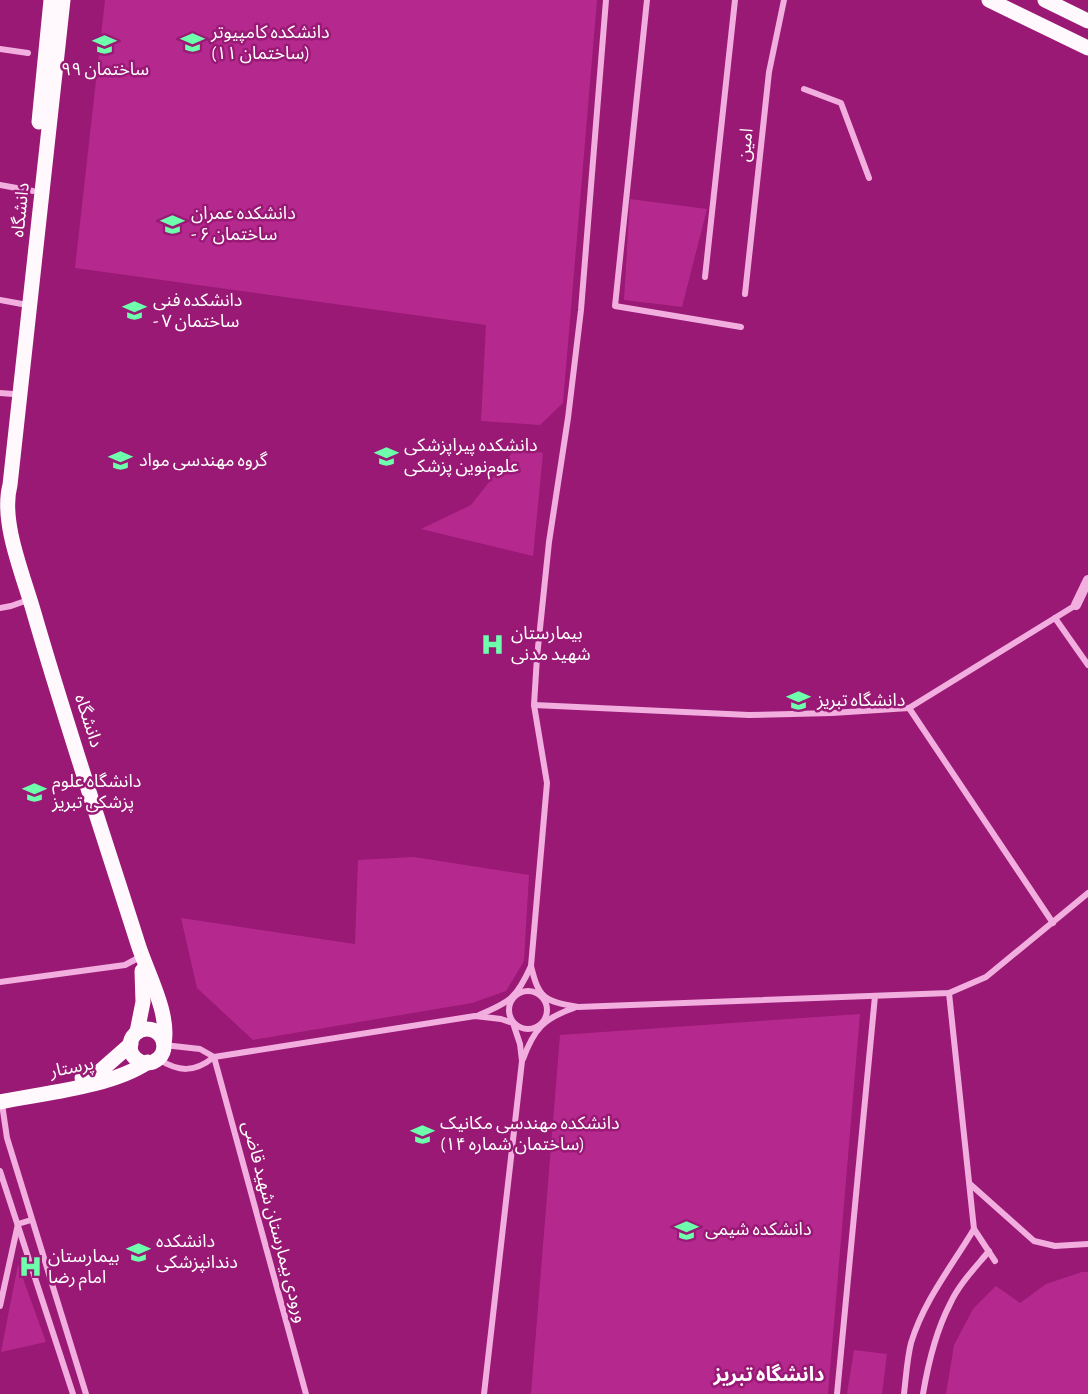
<svg xmlns="http://www.w3.org/2000/svg" width="1088" height="1394" viewBox="0 0 1088 1394" font-family="'Alegreya Sans','Noto Sans Arabic',sans-serif">
  <style>
    .green { fill: #b5298f }
    .lines { fill: none; stroke-linecap: round; stroke-linejoin: round }
    .minor { stroke: #f1aedf; stroke-width: 6 }
    .tertiary { stroke: #f1aedf; stroke-width: 10 }
    .primary { stroke: #fff8fd; stroke-width: 15 }
    .labels { text-anchor: middle; dominant-baseline: central; stroke-width: 5; stroke-linejoin: round; paint-order: stroke }
    .poi-label { font-size: 18px; fill: #fff; stroke: #991975; text-anchor: start }
    .street-label { font-size: 18px; fill: #fff; stroke: #991975 }
    .neighbourhood-label { font-size: 20px; font-weight: bold; fill: #fff; stroke: #991975 }
  </style>
  <rect width="100%" height="100%" fill="#991975"/>
  <g class="green">
    <path d="M105 0H597L563 403 540 425 481 421 486 325 75 268Z"/>
    <path d="M630 199 707 209 682 307 624 300Z"/>
    <path d="M516 448 543 453 533 556 421 529 471 505Z"/>
    <path d="M414 857 529 875 524 961 506 991 472 1003 253 1040 197 988 181 918 355 944 358 860Z"/>
    <path d="M860 1014 828 1394H531L560 1035Z"/>
    <path d="M18 1265 46 1342 1 1352Z"/>
    <path d="M1082 1272H1088V1394H946L954 1345 973 1309 996 1286 1020 1303 1046 1284Z"/>
    <path d="M854 1350 887 1354 882 1394H847Z"/>
  </g>
  <g class="lines">
    <g class="minor">
      <path d="M606 0 581 310 568 418 549 542 537 657 534 705 547 783 531 966C539 999 544 1001 578 1007L949 993 986 977 1088 893"/>
      <path d="M647 0 615 306 741 327"/>
      <path d="M0 49 28 53"/>
      <path d="M804 89 841 103 869 178"/>
      <path d="M0 185 33 191"/>
      <path d="M705 277 735 0"/>
      <path d="M745 294 769 72 784 0"/>
      <path d="M0 300 22 304"/>
      <path d="M0 393 13 394"/>
      <path d="M0 608 11 606 28 600"/>
      <path d="M1055 618 1088 665"/>
      <path d="M534 705 749 715 832 713 909 708 1053 923"/>
      <path d="M909 708 1076 605"/>
      <path d="M0 982 125 965 140 957"/>
      <circle cx="528" cy="1010" r="19"/>
      <path d="M949 993 974 1229 995 1261"/>
      <path d="M479 1015C511 1002 517 997 531 966"/>
      <path d="M164 1045 200 1049 214 1057"/>
      <path d="M214 1057 306 1394"/>
      <path d="M158 1059C179 1072 194 1073 214 1057L475 1016 501 1019 513 1023 520 1044 522 1061 484 1394"/>
      <path d="M523 1059C534 1029 544 1018 574 1008"/>
      <path d="M2 1104 7 1138 86 1394"/>
      <path d="M0 1171 73 1394"/>
      <path d="M970 1184 1034 1241 1055 1246 1088 1244"/>
      <path d="M0 1306 18 1224 31 1220"/>
      <path d="M837 1394 875 996"/>
      <path d="M904 1394C906 1377 907 1359 911 1343 924 1300 952 1266 974 1229"/>
      <path d="M923 1394C928 1364 936 1331 950 1304 959 1284 975 1268 989 1251"/>
    </g>
    <path class="tertiary" d="M1076 605 1088 580"/>
    <g class="primary">
      <path d="M63 0 10 485C0 522 24 577 34 613 66 724 103 834 138 944 147 973 170 1013 164 1044"/>
      <path d="M989 0 1088 48"/>
      <path d="M1045 0 1088 21"/>
      <path d="M39 122 51 0"/>
      <circle cx="147" cy="1046" r="17"/>
      <path d="M137 1032 143 1002 142 971"/>
      <path d="M82 1078 98 1073 131 1044"/>
      <path d="M0 1102C44 1093 111 1087 148 1062"/>
    </g>
  </g>
  <defs>
    <symbol id="university-bare" viewBox="-9 -9 18 18"><path d="M0-5L7-2L0 1L-7-2ZM-4 1L0 2.5L4 1V4Q0 6-4 4Z" fill="#6effad" stroke="#991975" stroke-width="2.5" paint-order="stroke"/></symbol>
    <symbol id="hospital-bare" viewBox="-9 -9 18 18"><path d="M-5-5h3v3.5h4V-5h3V5h-3V1.5h-4V5h-3Z" fill="#6effad" stroke="#991975" stroke-width="2.5" paint-order="stroke"/></symbol>
  </defs>
  <g fill-rule="evenodd">
    <use href="#university-bare" x="176" y="26" width="33" height="33"/>
    <use href="#university-bare" x="88" y="28" width="33" height="33"/>
    <use href="#university-bare" x="156" y="208" width="33" height="33"/>
    <use href="#university-bare" x="118" y="294" width="33" height="33"/>
    <use href="#university-bare" x="370" y="440" width="33" height="33"/>
    <use href="#university-bare" x="104" y="444" width="33" height="33"/>
    <use href="#hospital-bare" x="476" y="628" width="33" height="33"/>
    <use href="#university-bare" x="782" y="684" width="33" height="33"/>
    <use href="#university-bare" x="18" y="776" width="33" height="33"/>
    <use href="#university-bare" x="406" y="1118" width="33" height="33"/>
    <use href="#university-bare" x="670" y="1214" width="33" height="33"/>
    <use href="#university-bare" x="122" y="1236" width="33" height="33"/>
    <use href="#hospital-bare" x="14" y="1250" width="33" height="33"/>
  </g>
  <g class="labels">
    <g class="poi-label">
      <text x="211" y="33">دانشکده کامپیوتر<tspan x="211" dy="21">(ساختمان ۱۱)</tspan></text>
      <text x="105" y="70" text-anchor="middle">ساختمان ۹۹</text>
      <text x="191" y="214">دانشکده عمران<tspan x="191" dy="21">- ساختمان ۶</tspan></text>
      <text x="153" y="301">دانشکده فنی<tspan x="153" dy="21">- ساختمان ۷</tspan></text>
      <text x="404" y="446">دانشکده پیراپزشکی<tspan x="404" dy="21">علوم‌نوین پزشکی</tspan></text>
      <text x="139" y="461">گروه مهندسی مواد</text>
      <text x="511" y="634">بیمارستان<tspan x="511" dy="21">شهید مدنی</tspan></text>
      <text x="817" y="701">دانشگاه تبریز</text>
      <text x="52" y="782">دانشگاه علوم<tspan x="52" dy="21">پزشکی تبریز</tspan></text>
      <text x="440" y="1124">دانشکده مهندسی مکانیک<tspan x="440" dy="21">(ساختمان شماره ۱۴)</tspan></text>
      <text x="705" y="1230">دانشکده شیمی</text>
      <text x="156" y="1242">دانشکده<tspan x="156" dy="21">دندانپزشکی</tspan></text>
      <text x="48" y="1257">بیمارستان<tspan x="48" dy="21">امام رضا</tspan></text>
    </g>
    <g class="street-label">
      <text transform="translate(746 145) rotate(-84)">امین</text>
      <text transform="translate(21 210) rotate(-84)">دانشگاه</text>
      <text transform="translate(88 721) rotate(72)">دانشگاه</text>
      <text transform="translate(72 1068) rotate(-11)">پرستار</text>
      <text transform="translate(274 1222) rotate(75)">ورودی بیمارستان شهید قاضی</text>
    </g>
    <g class="neighbourhood-label">
      <text x="769" y="1375">دانشگاه تبریز</text>
    </g>
  </g>
</svg>
